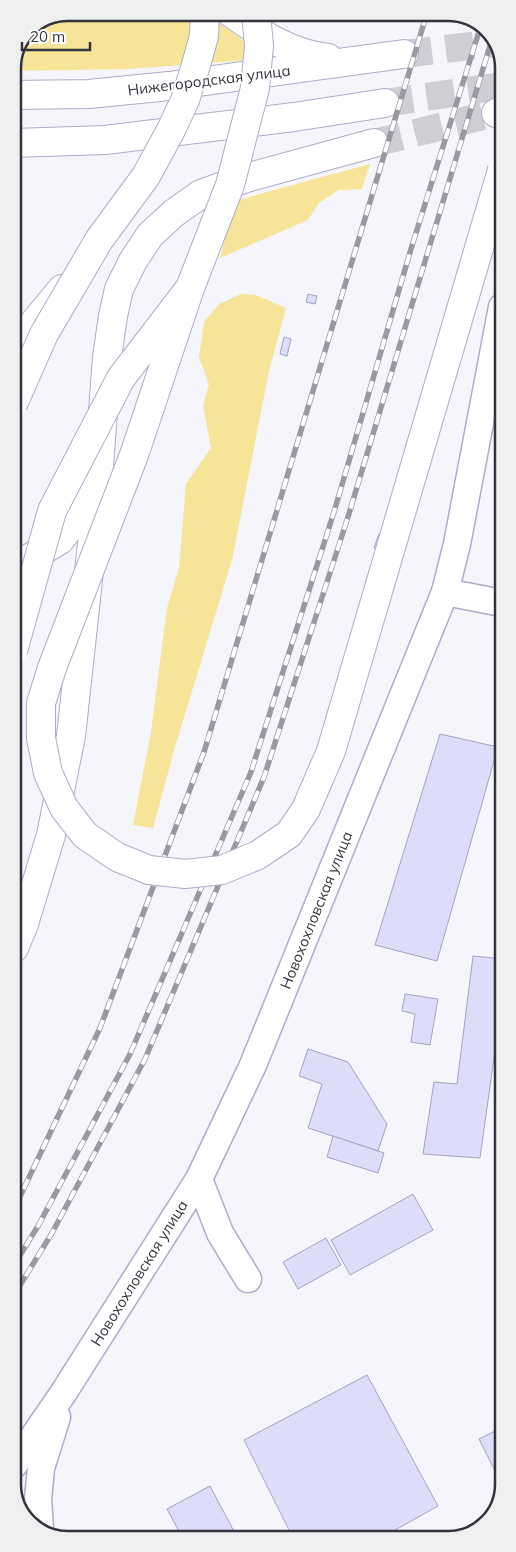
<svg xmlns="http://www.w3.org/2000/svg" width="516" height="1552" viewBox="0 0 516 1552" font-family="Mulish,sans-serif">
  <style>
    .green { fill: #f6e599 }
    .building { fill: #ddddfa; stroke: #a4a4c0 }
    .lines { fill: none; stroke-linecap: round; stroke-linejoin: round }
    .major-tunnel { stroke: #ceced5; stroke-width: 28; stroke-dasharray: 28 14; stroke-linecap: butt }
    .minor-casing { stroke: #acadc9; stroke-width: 29 }
    .major-casing { stroke: #acadc9; stroke-width: 30 }
    .minor { stroke: #fff; stroke-width: 26 }
    .major { stroke: #fff; stroke-width: 28 }
    .rail-casing { stroke: #9999a1; stroke-width: 5.5 }
    .rail { stroke: #fff; stroke-width: 4; stroke-dasharray: 11; stroke-linecap: butt }
    .major-bridge-casing { stroke: #acadc9; stroke-width: 30; stroke-linecap: butt }
    .major-bridge { stroke: #fff; stroke-width: 28 }
    .labels { text-anchor: middle; dominant-baseline: central; stroke-width: 4; stroke-linejoin: round; paint-order: stroke }
    .street-label { font-size: 15px; fill: #34343f; stroke: #fff }
    .rim { fill: none; stroke: #34343f; stroke-width: 2.5 }
  </style>
  <rect width="100%" height="100%" fill="#f5f5fb"/>
  <g class="green">
    <path d="M69 13H209L215 20 250 45 261 59 130 69 13 71V65L29 29Z"/>
    <path d="M376 13H386L385 19 381 22H374Z"/>
    <path d="M370 164 362 189 339 190 319 203 308 220 220 258 234 201Z"/>
    <path d="M241 294 256 295 286 308 269 371 232 560 175 747 153 828 133 825 151 732 167 608 179 568 186 484 211 448 203 405 209 384 199 357 204 322 219 304Z"/>
  </g>
  <g class="building">
    <path d="M308 294 317 296 315 304 306 302Z"/>
    <path d="M284 337 291 339 287 356 280 354Z"/>
    <path d="M379 534 388 538 383 551 374 548Z"/>
    <path d="M440 734 498 747 437 961 375 945Z"/>
    <path d="M473 956 503 959V993L480 1158 423 1154 434 1082 457 1084Z"/>
    <path d="M405 994 438 999 430 1045 411 1042 415 1014 402 1011Z"/>
    <path d="M308 1049 348 1062 387 1124 378 1151 308 1128 322 1084 299 1076Z"/>
    <path d="M333 1136 384 1153 378 1173 327 1157Z"/>
    <path d="M413 1194 433 1230 350 1275 331 1240Z"/>
    <path d="M326 1238 341 1265 298 1289 283 1262Z"/>
    <path d="M367 1375 438 1506 381 1538H293L244 1440Z"/>
    <path d="M503 1427V1469L496 1473 479 1439Z"/>
    <path d="M210 1486 238 1539H183L167 1509Z"/>
  </g>
  <g class="lines">
    <g class="major-tunnel">
      <path d="M404 54 495 43"/>
      <path d="M385 103 502 86"/>
      <path d="M374 143 496 113"/>
    </g>
    <defs>
      <g id="minor">
        <path d="M445 592 502 603"/>
        <path d="M199 1179 220 1233 248 1279"/>
        <path d="M14 1465 64 1392 199 1179 253 1065 445 592 457 544 502 307"/>
        <path d="M40 1529 38 1499 41 1468 57 1417"/>
      </g>
      <g id="major">
        <path d="M231 13C261 34 291 54 328 58"/>
        <path d="M13 95 89 94 169 86 404 54"/>
        <path d="M496 113 502 111"/>
        <path d="M13 143 105 140 294 117 385 103"/>
        <path d="M13 348 62 289"/>
        <path d="M13 568 60 540 76 519 89 486"/>
        <path d="M14 948 24 924 51 835 71 736 96 507 107 357 113 316 119 289 133 261 150 235 174 213 201 194 246 178 374 143"/>
      </g>
    </defs>
    <use href="#minor" class="minor-casing"/>
    <use href="#major" class="major-casing"/>
    <use href="#minor" class="minor"/>
    <use href="#major" class="major"/>
    <defs>
      <g id="rail">
        <path d="M14 1209 100 1028 204 752 427 13"/>
        <path d="M14 1265 38 1226 130 1054 251 772 334 512 411 249 481 25"/>
        <path d="M14 1295 52 1233 145 1059 264 777 348 517 492 39"/>
      </g>
    </defs>
    <use href="#rail" class="rail-casing"/>
    <use href="#rail" class="rail"/>
    <defs>
      <g id="major-bridge">
        <path d="M190 288 134 455 52 668 41 703V738L48 773 64 808 85 835 117 857 149 870 185 874 222 870 258 855 289 834 306 809 331 751 502 170"/>
        <path d="M13 404 44 334 99 240 146 176 171 130 185 100 196 65 204 36 205 13"/>
        <path d="M13 651 52 511 121 378 190 288 230 185 255 88 259 46 256 13"/>
      </g>
    </defs>
    <use href="#major-bridge" class="major-bridge-casing"/>
    <use href="#major-bridge" class="major-bridge"/>
  </g>
  <g class="labels">
    <g class="street-label">
      <text transform="translate(209 80) rotate(-7)">Нижегородская улица</text>
      <text transform="translate(316 910) rotate(-68)">Новохохловская улица</text>
      <text transform="translate(139 1273) rotate(-58)">Новохохловская улица</text>
    </g>
  </g>
  <path d="M0 0H516V1552H0ZM68 21H448A47 47 0 0 1 495 68V1484A47 47 0 0 1 448 1531H68A47 47 0 0 1 21 1484V68A47 47 0 0 1 68 21Z" fill="#efeff0" fill-rule="evenodd"/>
  <path class="rim" d="M68 21H448A47 47 0 0 1 495 68V1484A47 47 0 0 1 448 1531H68A47 47 0 0 1 21 1484V68A47 47 0 0 1 68 21Z"/>
  <path d="M22 42v8h68v-8" fill="none" stroke="#34343f" stroke-width="2.5"/>
  <text x="30" y="42" font-size="15" fill="#34343f" stroke="#ffffff" stroke-width="4" paint-order="stroke">20 m</text>
</svg>
